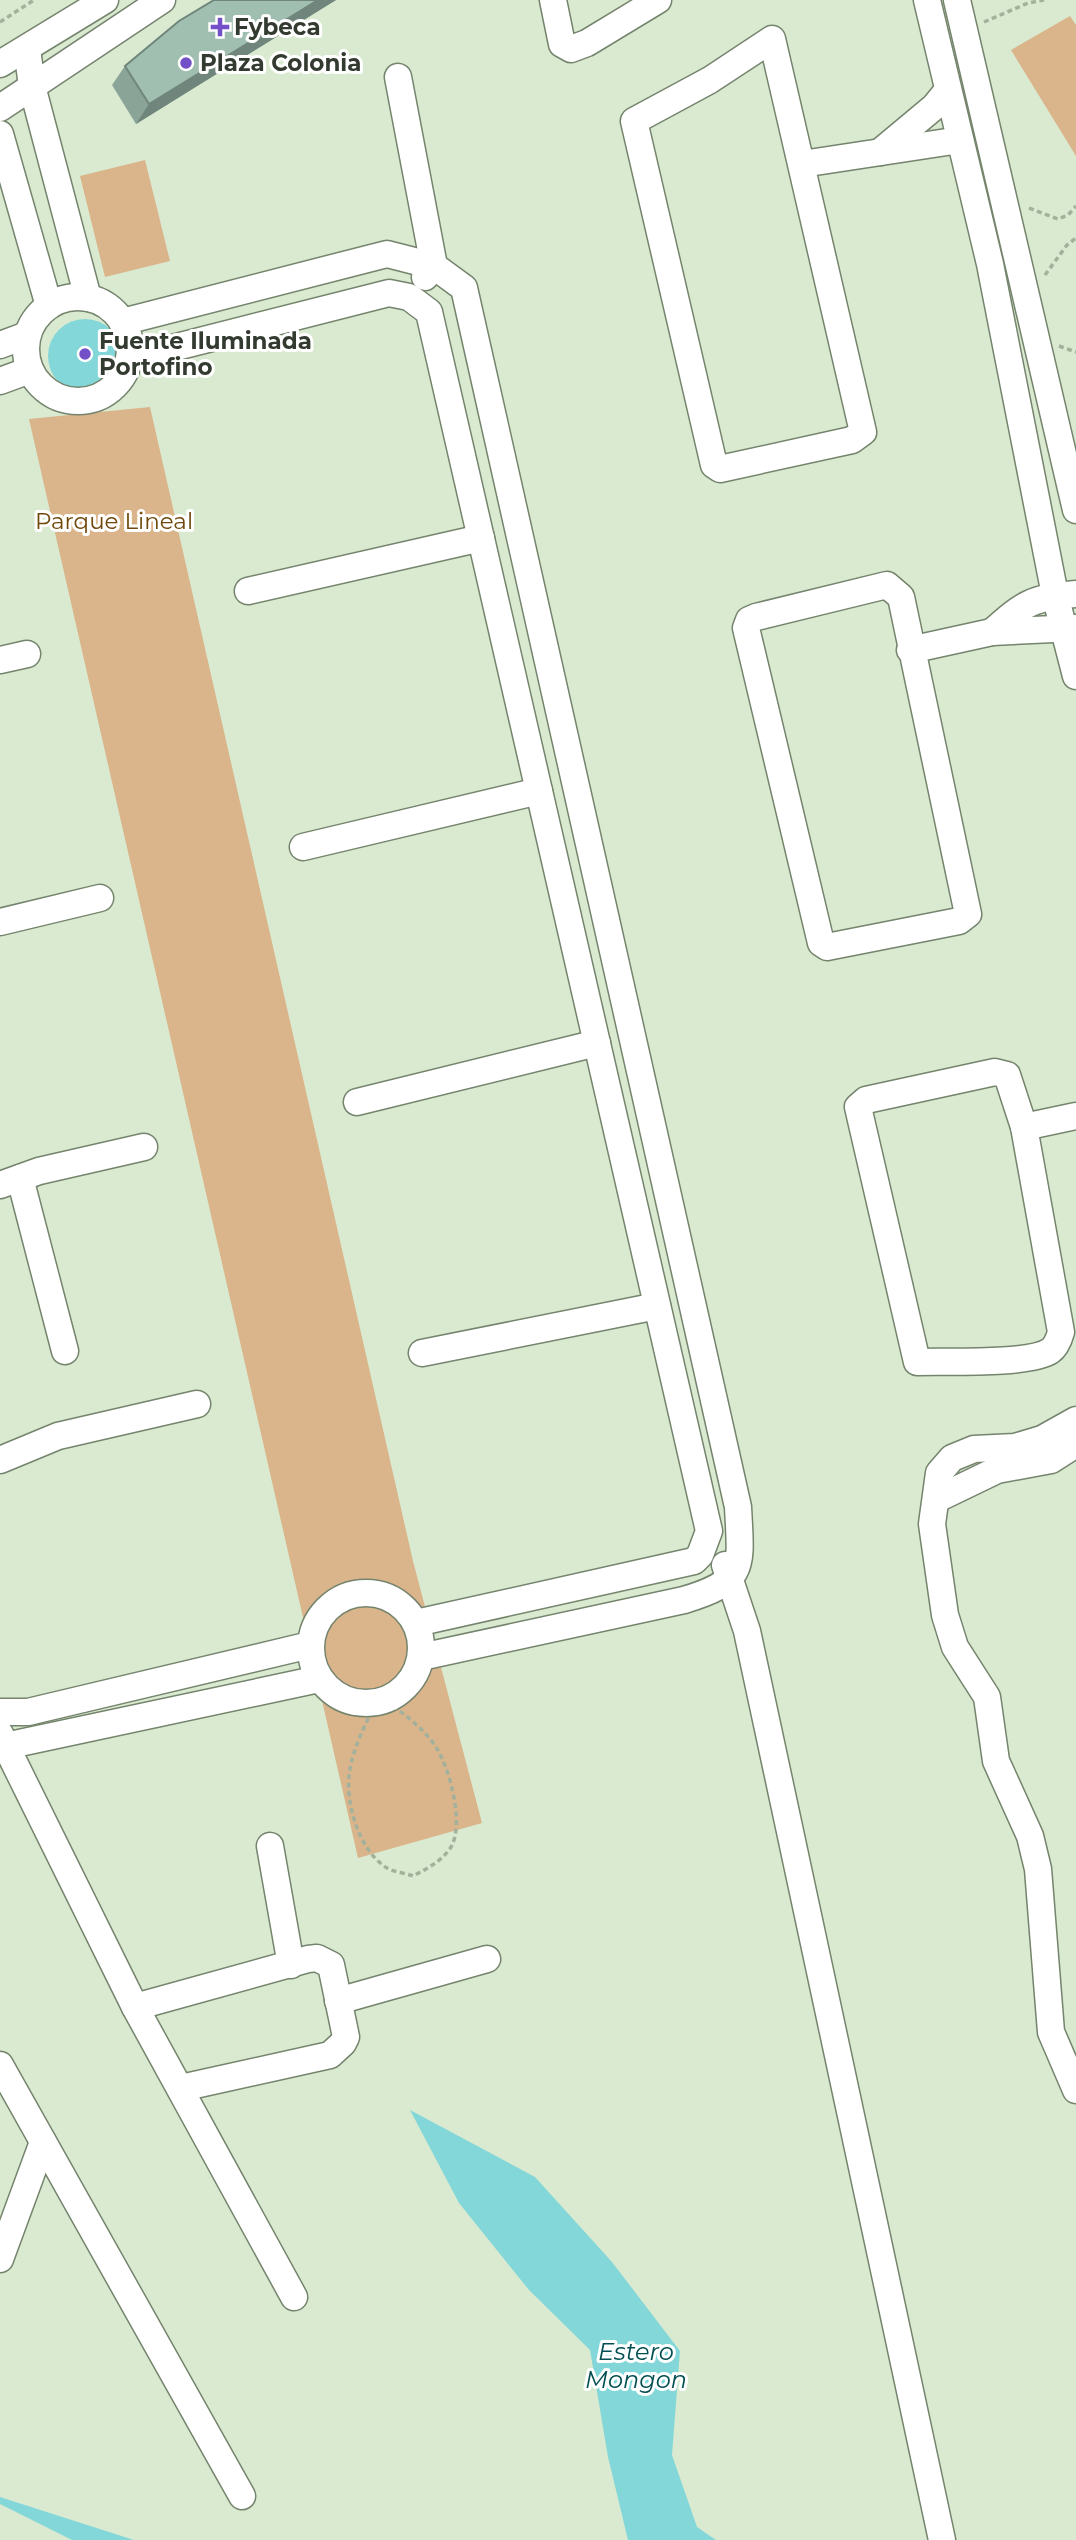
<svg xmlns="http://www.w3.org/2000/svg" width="1076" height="2540" viewBox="0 0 1076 2540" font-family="Montserrat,sans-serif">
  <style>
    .green { fill: #dab58b }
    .water { fill: #84d7d9 }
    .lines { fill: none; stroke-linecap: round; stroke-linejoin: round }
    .minor-casing { stroke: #75846d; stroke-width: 29 }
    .path { stroke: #a3b19c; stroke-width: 3.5; stroke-dasharray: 5 3.5; stroke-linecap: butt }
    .minor { stroke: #fff; stroke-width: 26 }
    .wall { fill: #8aa498 }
    .shaded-wall { fill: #70867c }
    .building { fill: #a0bfb1; stroke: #70867c; stroke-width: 2 }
    .poi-dot { fill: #734fc8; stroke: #fff; stroke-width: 2.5 }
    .labels { text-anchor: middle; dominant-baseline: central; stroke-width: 6; stroke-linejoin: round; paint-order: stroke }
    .poi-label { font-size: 23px; font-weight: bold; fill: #333a30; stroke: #fff; text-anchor: start }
    .park-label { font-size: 23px; fill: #70480b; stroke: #fff }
    .water-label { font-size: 24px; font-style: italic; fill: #004e51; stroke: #fff }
  </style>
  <rect width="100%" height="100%" fill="#d9ead0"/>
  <g class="green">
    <path d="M1070 16 1076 25V156L1011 50Z"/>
    <path d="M145 160 170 261 105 277 80 176Z"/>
    <path d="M150 407 413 1561 482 1823 358 1858 29 419Z"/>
  </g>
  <g class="water">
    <circle cx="85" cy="356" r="37"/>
    <path d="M410 2110 535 2177 612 2262 680 2351 672 2455 697 2527 716 2540H628L608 2457 590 2350 529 2290 459 2203Z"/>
    <path d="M0 2497 134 2540H72L0 2504Z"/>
  </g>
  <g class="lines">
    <defs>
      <g id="minor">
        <path d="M553 0 562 44 571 49 587 43 658 0"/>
        <path d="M927 0 990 264 1055 595 1076 676"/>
        <path d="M957 0 1076 510"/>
        <path d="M772 39 863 432 852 440 720 469 714 465 634 121 710 80Z"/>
        <path d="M27 49 32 86 88 298"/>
        <path d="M0 64 105 0"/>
        <path d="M398 77 434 266 425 277"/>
        <path d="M0 108 162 0"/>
        <path d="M0 134 49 306"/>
        <path d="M880 152 934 107 948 90"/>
        <path d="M802 164 960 140"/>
        <circle cx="78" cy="349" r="52"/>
        <path d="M122 322 387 254 434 266 464 288 738 1507C741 1567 747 1581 684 1600L421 1657"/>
        <path d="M0 345 27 335"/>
        <path d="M129 359 389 293 409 297 429 312 709 1531 700 1555 694 1561 416 1623"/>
        <path d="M0 381 30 370"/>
        <path d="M887 585 901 597 968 914 959 921 827 947 821 943 746 628 749 620 756 617Z"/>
        <path d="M248 591 481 538"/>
        <path d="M992 632C1023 604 1033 597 1076 594"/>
        <path d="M910 650 992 632 1076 628"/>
        <path d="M0 660 27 654"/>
        <path d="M303 847 539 791"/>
        <path d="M0 922 100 898"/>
        <path d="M995 1072 1007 1075 1024 1127 1061 1332C1059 1339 1056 1347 1050 1351 1028 1365 945 1361 917 1362L858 1107 866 1100Z"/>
        <path d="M357 1102 597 1043"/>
        <path d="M1024 1127 1076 1116"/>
        <path d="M20 1178 65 1351"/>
        <path d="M0 1185 39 1171 144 1147"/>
        <path d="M422 1353 657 1306"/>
        <path d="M1076 1420 1042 1439 1015 1447 974 1449 952 1458 939 1473 932 1524 945 1615 955 1647 987 1697 996 1761 1030 1836 1038 1869 1051 2032 1076 2090"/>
        <path d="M0 1460 58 1436 197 1404"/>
        <path d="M937 1499 997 1470 1051 1460 1076 1444"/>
        <path d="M725 1565 747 1631 942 2540"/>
        <circle cx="366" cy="1648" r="55"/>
        <path d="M0 1712H28L310 1645"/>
        <path d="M0 1734 135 2007 294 2297"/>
        <path d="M0 1741 10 1745 319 1679"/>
        <path d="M270 1846 291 1965"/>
        <path d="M338 2001 487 1959"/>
        <path d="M135 2007 308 1959 317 1958 331 1965 346 2037 343 2043 330 2055 181 2088"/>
        <path d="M0 2065 242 2496"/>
        <path d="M0 2259 43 2142"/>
      </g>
    </defs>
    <use href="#minor" class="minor-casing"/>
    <g class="path">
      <path d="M0 22 34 0"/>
      <path d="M984 22 1028 3 1044 0"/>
      <path d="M1029 208 1058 219 1068 215 1076 206"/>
      <path d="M1045 275 1067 245 1076 238"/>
      <path d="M1059 346 1076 352"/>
      <path d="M376 1703C366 1723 354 1746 350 1769 344 1800 358 1850 387 1868 394 1872 405 1873 413 1876 428 1868 442 1861 451 1847 465 1823 449 1765 434 1744 421 1726 403 1714 386 1700"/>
    </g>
    <use href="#minor" class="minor"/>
  </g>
  <path class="wall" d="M214 0H336L136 124 112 85 125 66Z"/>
  <path class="shaded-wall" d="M318 0H336L136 124 149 104Z"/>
  <path class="building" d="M214 0H318L149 104 125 66 179 21Z"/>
  <g class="poi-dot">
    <path d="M216.5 16.5h7v7h7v7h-7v7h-7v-7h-7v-7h7z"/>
    <circle cx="186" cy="63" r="7"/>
    <circle cx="85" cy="354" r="7"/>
  </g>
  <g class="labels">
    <g class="poi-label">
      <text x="234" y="27">Fybeca</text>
      <text x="200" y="63">Plaza Colonia</text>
      <text x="99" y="341">Fuente Iluminada<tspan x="99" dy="26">Portofino</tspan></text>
    </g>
    <g class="park-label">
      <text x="114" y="521">Parque Lineal</text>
    </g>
    <g class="water-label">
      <text x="636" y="2351">Estero<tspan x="636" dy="28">Mongon</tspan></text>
    </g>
  </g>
</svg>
